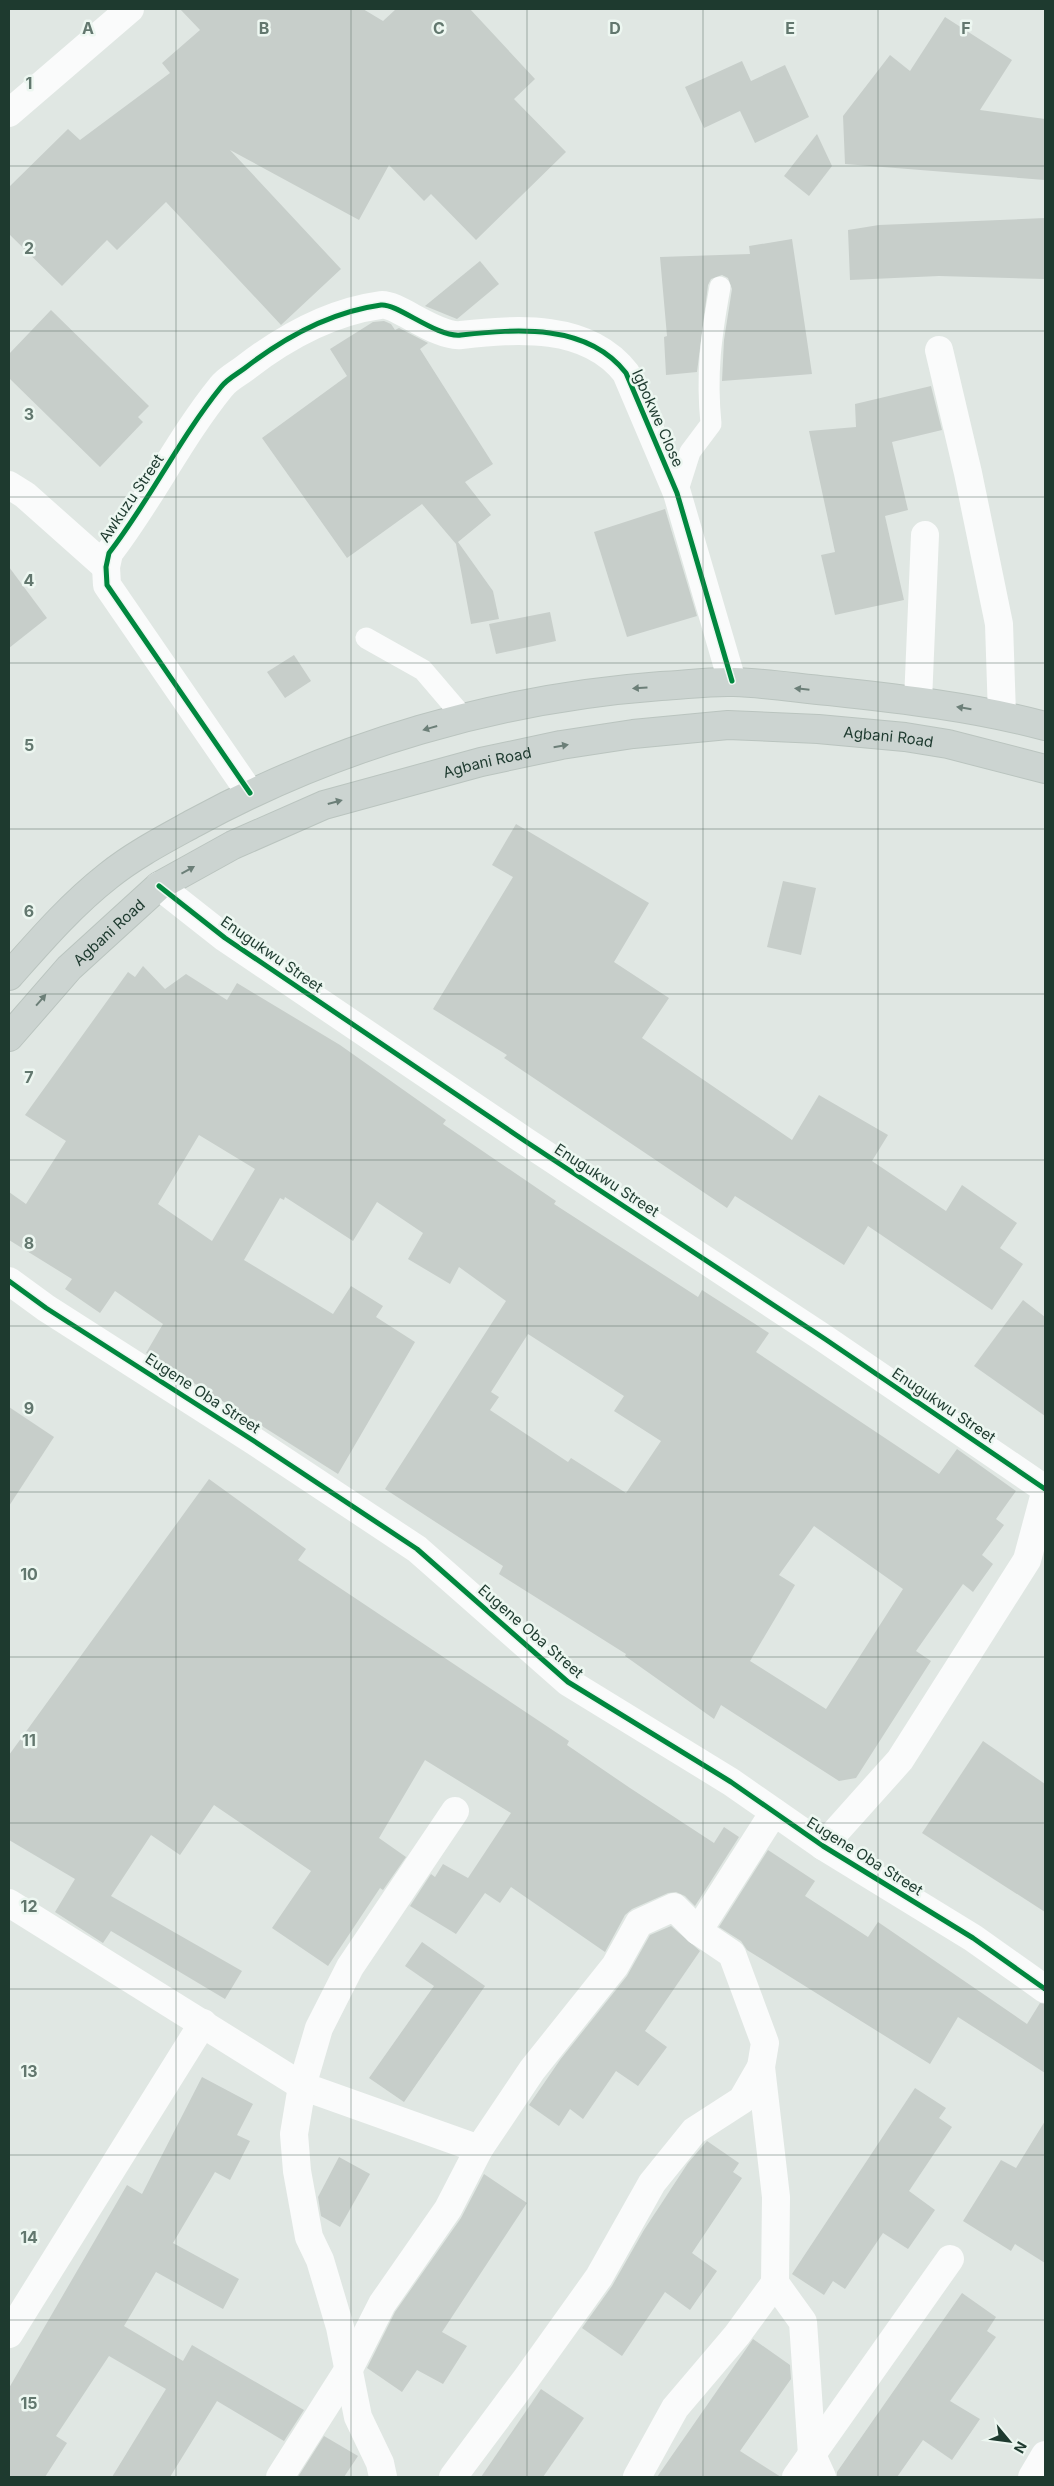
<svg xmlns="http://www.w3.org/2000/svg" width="1054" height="2486" viewBox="0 0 1054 2486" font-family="Inter,sans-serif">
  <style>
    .building { fill: #c7ceca; fill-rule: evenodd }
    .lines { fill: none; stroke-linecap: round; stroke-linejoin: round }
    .primary-casing { stroke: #bac4bf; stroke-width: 30 }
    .lane { stroke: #fafbfb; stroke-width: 21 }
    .street { stroke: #fafbfb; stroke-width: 28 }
    .primary { stroke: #ccd4d1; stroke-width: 28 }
    .cycleway-casing { stroke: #edf7f1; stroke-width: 8 }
    .cycleway { stroke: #00873e; stroke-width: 5 }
    .oneway { fill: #6c7f78 }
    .grid { fill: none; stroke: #62776e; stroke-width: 1; stroke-opacity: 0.55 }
    .labels { text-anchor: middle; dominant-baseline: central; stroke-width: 5; stroke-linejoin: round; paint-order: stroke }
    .street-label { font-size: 15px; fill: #1e3a2f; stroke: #edf7f1 }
    .grid-label { font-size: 16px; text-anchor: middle; font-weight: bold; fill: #62776e; stroke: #edf7f1; stroke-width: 5; stroke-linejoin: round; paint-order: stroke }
  </style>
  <rect width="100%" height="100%" fill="#e0e7e3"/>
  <g class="building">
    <path d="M180 9H363L383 21 396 9H470L535 79 514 99 566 152 476 240 431 194 424 201 389 165 359 220 230 150 341 269 281 325 166 202 117 250 107 240 62 286 9 234V187L68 129 80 140 170 73 162 63 200 30Z"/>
    <path d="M945 17 1012 60 980 110 1045 119V180L845 164 843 116 890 55 910 71Z"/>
    <path d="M742 61 751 81 785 65 809 117 755 143 740 111 704 128 685 87Z"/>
    <path d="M817 134 832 166 809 196 784 176Z"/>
    <path d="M1045 218V279L939 276 850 280 848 230 879 225Z"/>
    <path d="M792 239 812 374 722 381 724 340 732 289 728 278 722 275 711 279 708 285 697 372 666 375 664 337 667 336 660 257 750 254 749 246Z"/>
    <path d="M480 261 499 284 457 319 425 306Z"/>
    <path d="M51 310 149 406 138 417 143 422 100 467 9 378V354Z"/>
    <path d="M384 321 391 324 395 330 399 328 428 343 420 349 493 464 465 482 491 515 458 542 493 591 499 619 471 624 456 544 422 504 347 558 262 438 347 376 330 349 373 322Z"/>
    <path d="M931 386 942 430 892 442 908 510 885 516 904 600 835 615 821 555 835 552 809 431 856 427 855 404Z"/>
    <path d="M665 509 697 616 627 637 594 532Z"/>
    <path d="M9 567 47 618 9 648Z"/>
    <path d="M550 612 556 641 496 654 489 624Z"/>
    <path d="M294 655 311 681 285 698 267 672Z"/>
    <path d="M516 824 649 903 614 962 669 998 642 1038 792 1140 819 1095 888 1135 872 1161 946 1211 962 1185 1017 1223 1000 1248 1023 1264 992 1310 868 1226 844 1265 735 1196 727 1208 504 1058 507 1055 433 1009 513 877 492 865Z"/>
    <path d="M783 881 816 888 801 955 767 947Z"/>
    <path d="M143 966 165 989 186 974 227 1000 237 983 340 1045 446 1120 443 1124 556 1201 554 1204 698 1297 702 1290 769 1333 756 1352 939 1474 957 1449 1016 1491 996 1519 1004 1525 982 1555 993 1564 973 1592 963 1584 916 1651 931 1661 856 1778 839 1781 721 1705 714 1719 625 1656 626 1654 499 1574 503 1566 385 1489 506 1301 459 1267 450 1284 408 1259 423 1233 377 1202 353 1241 285 1197 284 1200 280 1198 244 1260 333 1314 351 1286 383 1306 376 1317 415 1342 338 1474 146 1353 163 1324 115 1291 100 1313 65 1289 72 1279 9 1240V1192L26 1204 66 1141 25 1115 128 972 135 977ZM199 1135 255 1169 212 1241 158 1204ZM528 1334 624 1396 614 1411 661 1441 626 1493 571 1458 568 1462 490 1410 499 1397 491 1392ZM814 1526 903 1589 826 1709 750 1661 795 1585 779 1575Z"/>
    <path d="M1023 1300 1045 1317V1416L974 1366Z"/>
    <path d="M9 1407 54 1437 9 1506Z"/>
    <path d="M209 1479 306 1549 298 1560 569 1741 567 1745 630 1788 714 1843 724 1827 739 1837 695 1906 685 1896 676 1892 668 1893 632 1909 625 1915 605 1952 511 1887 500 1903 485 1893 456 1934 410 1906 431 1874 435 1877 443 1864 468 1878 511 1813 425 1760 379 1838 406 1857 383 1890 380 1888 328 1966 272 1928 311 1871 214 1805 180 1855 151 1835 111 1896 242 1971 225 1999 111 1931 103 1943 55 1912 75 1879 9 1840V1755Z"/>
    <path d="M983 1741 1045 1784V1912L922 1833Z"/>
    <path d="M768 1850 815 1881 805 1896 868 1937 878 1922 1027 2024 1040 2003 1045 2004V2073L958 2017 930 2064 747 1950 741 1941 719 1927Z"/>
    <path d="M671 1926 700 1951 645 2031 667 2047 638 2086 616 2071 583 2119 570 2109 559 2126 529 2105 560 2060 627 1976 650 1935Z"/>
    <path d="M422 1942 485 1986 404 2102 369 2078 434 1986 405 1966Z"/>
    <path d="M202 2077 253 2104 237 2135 250 2141 230 2180 215 2172 173 2243 239 2279 223 2309 156 2272 124 2326 183 2361 192 2345 304 2410 284 2441 217 2401 170 2477H112L166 2389 109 2356 56 2436 67 2443 45 2477H9V2388L127 2185 142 2194Z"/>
    <path d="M915 2088 946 2108 939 2118 952 2127 909 2191 935 2210 908 2249 883 2233 845 2289 833 2281 824 2295 792 2274Z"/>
    <path d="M1045 2121V2263L1015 2244 1011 2251 963 2221 1001 2160 1016 2168Z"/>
    <path d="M707 2141 739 2163 733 2172 742 2178 692 2253 717 2271 690 2310 665 2292 622 2356 582 2328 612 2286 644 2230 688 2163Z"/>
    <path d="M339 2157 370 2174 340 2227 321 2216 318 2197Z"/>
    <path d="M484 2174 527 2203 442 2332 467 2346 443 2384 417 2370 402 2392 367 2368 395 2312 461 2218Z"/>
    <path d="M962 2293 996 2317 987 2331 996 2337 950 2401 980 2419 952 2460 923 2440 897 2477H837V2472Z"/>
    <path d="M753 2339 790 2365 791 2379 740 2451 781 2477H657Z"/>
    <path d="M541 2389 584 2418 543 2477H481Z"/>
    <path d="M324 2436 358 2456 344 2477H298Z"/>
  </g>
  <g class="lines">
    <defs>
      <g id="primary">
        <path d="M9 976C40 941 71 905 108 876 134 855 165 839 194 823 337 745 498 698 661 686 684 685 710 681 734 682 765 683 797 688 829 691 902 699 974 707 1045 726"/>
        <path id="s1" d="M9 1037 69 968 159 886 233 845 324 805 481 762 561 745 633 734 728 725 818 729 905 737 948 744 1045 769"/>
      </g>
    </defs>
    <use href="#primary" class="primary-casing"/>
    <g class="lane">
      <path d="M677 493 690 452 711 424C706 374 711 336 720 287"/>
      <path d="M366 638 423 670 464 718"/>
    </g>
    <g class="street">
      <path d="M9 113 130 9"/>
      <path d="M939 350 968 473 999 624 1002 715"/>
      <path d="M9 485 25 495 106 567"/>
      <path d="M918 701 925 535"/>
      <path d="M250 793 107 585 106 567 109 553C150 500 179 439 221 387 227 379 237 374 245 368 285 337 330 312 381 305 397 303 437 338 461 335 517 329 587 323 626 373L677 493 732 681"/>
      <path d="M159 886 225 938 268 967 525 1141 825 1339 1045 1489"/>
      <path d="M9 1281 46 1308 254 1441 417 1549 568 1682 731 1782 823 1846 973 1938 1045 1989"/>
      <path d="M774 1812 698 1931 732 1954 765 2043 761 2067 776 2197 775 2283 803 2322 812 2455 822 2477"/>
      <path d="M823 1846 900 1760 1027 1560 1045 1493"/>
      <path d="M9 1903 302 2086 479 2149"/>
      <path d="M9 2334 203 2023"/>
      <path d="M280 2477 350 2367 382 2304 448 2209 479 2149 532 2070 615 1966 639 1923 674 1907 698 1931"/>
      <path d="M383 2477 380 2463 358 2417 340 2327 320 2260 309 2237 297 2171 294 2134 302 2086 319 2028 350 1967 455 1811"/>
      <path d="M453 2477 526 2379 599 2277 652 2183 694 2131 742 2100 761 2067"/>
      <path d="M637 2477 675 2408 737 2335 775 2283"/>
      <path d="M796 2477 950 2259"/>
      <path d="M1032 2477 1045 2455"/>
    </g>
    <use href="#primary" class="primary"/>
    <defs>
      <g id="cycleway">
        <path d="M250 793 107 585 106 567 109 553C150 500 179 439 221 387 227 379 237 374 245 368 285 337 330 312 381 305 397 303 437 338 461 335 517 329 587 323 626 373L677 493 732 681"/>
        <path d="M159 886 225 938 268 967 525 1141 825 1339 1045 1489"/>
        <path d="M9 1281 46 1308 254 1441 417 1549 568 1682 731 1782 823 1846 973 1938 1045 1989"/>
      </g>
    </defs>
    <use href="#cycleway" class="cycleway-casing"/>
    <use href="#cycleway" class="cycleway"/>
  </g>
  <defs><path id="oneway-solid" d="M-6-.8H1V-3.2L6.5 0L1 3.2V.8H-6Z" transform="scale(1.25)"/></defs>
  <g class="oneway">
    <use href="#oneway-solid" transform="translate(640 688) rotate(176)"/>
    <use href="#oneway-solid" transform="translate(802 689) rotate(-174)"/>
    <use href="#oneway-solid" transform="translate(964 708) rotate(-171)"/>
    <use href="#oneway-solid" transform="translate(430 728) rotate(164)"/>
    <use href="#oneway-solid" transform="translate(561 746) rotate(-10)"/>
    <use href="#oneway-solid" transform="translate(335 802) rotate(-15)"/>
    <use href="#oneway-solid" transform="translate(188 870) rotate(-29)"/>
    <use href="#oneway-solid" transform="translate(41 1000) rotate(-49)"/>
  </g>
  <path class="grid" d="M176 9V2477M351 9V2477M527 9V2477M703 9V2477M878 9V2477M9 166H1045M9 331H1045M9 497H1045M9 663H1045M9 829H1045M9 994H1045M9 1160H1045M9 1326H1045M9 1492H1045M9 1657H1045M9 1823H1045M9 1989H1045M9 2155H1045M9 2320H1045"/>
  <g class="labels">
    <g class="street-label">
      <text transform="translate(658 418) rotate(66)">Igbokwe Close</text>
      <text transform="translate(131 498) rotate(-56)">Awkuzu Street</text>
      <text stroke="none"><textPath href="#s1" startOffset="971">Agbani Road</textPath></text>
      <text stroke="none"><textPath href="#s1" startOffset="566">Agbani Road</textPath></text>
      <text stroke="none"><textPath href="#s1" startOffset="145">Agbani Road</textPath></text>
      <text transform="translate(272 954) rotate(35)">Enugukwu Street</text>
      <text transform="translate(607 1180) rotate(33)">Enugukwu Street</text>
      <text transform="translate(203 1393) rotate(33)">Eugene Oba Street</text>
      <text transform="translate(944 1405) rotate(34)">Enugukwu Street</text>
      <text transform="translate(531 1631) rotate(41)">Eugene Oba Street</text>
      <text transform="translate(865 1856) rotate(32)">Eugene Oba Street</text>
    </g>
  </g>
  <g class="grid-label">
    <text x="88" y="34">A</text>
    <text x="264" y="34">B</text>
    <text x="439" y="34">C</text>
    <text x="615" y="34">D</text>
    <text x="790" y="34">E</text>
    <text x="966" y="34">F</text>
    <text x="29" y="89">1</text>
    <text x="29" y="254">2</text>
    <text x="29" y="420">3</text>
    <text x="29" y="586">4</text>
    <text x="29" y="751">5</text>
    <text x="29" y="917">6</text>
    <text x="29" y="1083">7</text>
    <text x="29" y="1249">8</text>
    <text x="29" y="1414">9</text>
    <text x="29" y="1580">10</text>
    <text x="29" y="1746">11</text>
    <text x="29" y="1912">12</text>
    <text x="29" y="2077">13</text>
    <text x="29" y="2243">14</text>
    <text x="29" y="2409">15</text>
  </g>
  <rect width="1054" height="2486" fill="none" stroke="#1e3a2f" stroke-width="20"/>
  <g transform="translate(1009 2441) rotate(119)" stroke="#edf7f1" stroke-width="4" paint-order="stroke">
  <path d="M0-4L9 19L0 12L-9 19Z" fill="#1e3a2f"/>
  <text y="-8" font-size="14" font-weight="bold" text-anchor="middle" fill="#1e3a2f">N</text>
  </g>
</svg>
